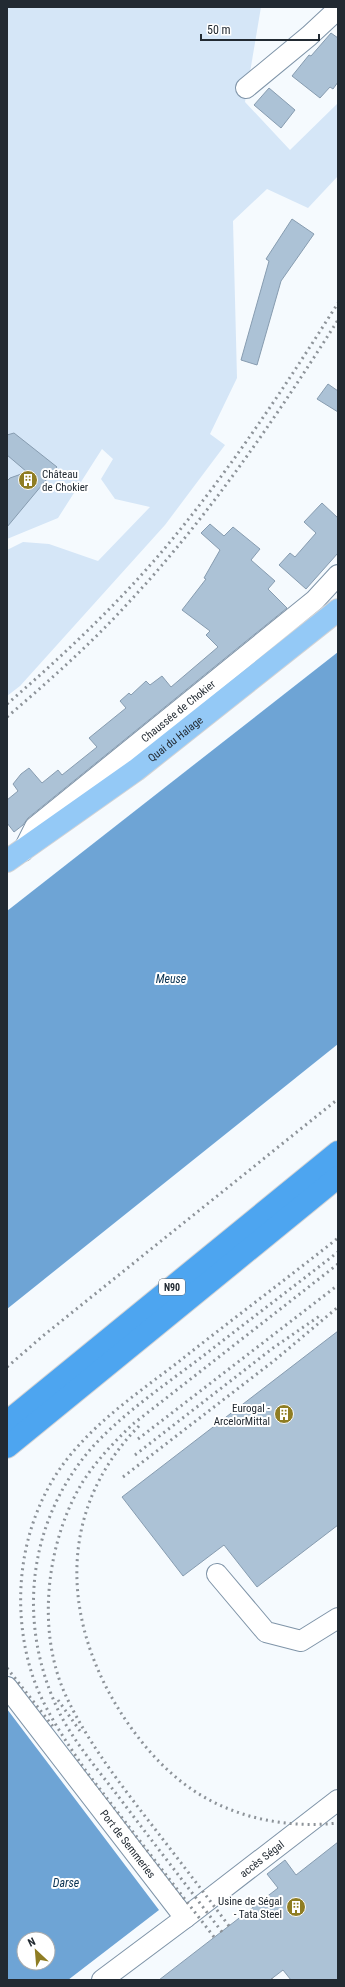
<svg xmlns="http://www.w3.org/2000/svg" width="345" height="1987" viewBox="0 0 345 1987" font-family="'Roboto Condensed',sans-serif">
  <style>
    .green { fill: #d5e6f7 }
    .water { fill: #6ea4d5; fill-rule: evenodd }
    .building { fill: #acc2d6; stroke: #879cb0 }
    .lines { fill: none; stroke-linecap: round; stroke-linejoin: round }
    .minor-casing { stroke: #7f94a8; stroke-width: 22 }
    .major-casing { stroke: #d3d4d6; stroke-width: 24 }
    .highway-casing { stroke: #d3d4d6; stroke-width: 24 }
    .minor { stroke: #fff; stroke-width: 20 }
    .major { stroke: #94c9f6; stroke-width: 22 }
    .highway { stroke: #4da5f0; stroke-width: 22 }
    .rail { stroke: #8d9399; stroke-width: 3; stroke-dasharray: 2 4; stroke-linecap: butt }
    .labels { text-anchor: middle; dominant-baseline: central; stroke-width: 4; stroke-linejoin: round; paint-order: stroke }
    .shield { fill: #fff; stroke: #646a70; stroke-width: 1 }
    .shield-label { font-size: 10px; font-weight: bold; fill: #222a32 }
    .poi-label { font-size: 11px; fill: #222a32; stroke: #fff; text-anchor: end }
    .street-label { font-size: 11px; fill: #222a32; stroke: #fff }
    .water-label { font-size: 12px; font-style: italic; fill: #0a3454; stroke: #fff }
  </style>
  <rect width="100%" height="100%" fill="#f5fafe"/>
  <path class="green" d="M7 7H261L245 102 290 150 338 103V176L308 208 267 189 233 221 237 378 210 434 225 445 165 525 20 686 7 696V550L23 542 49 544 98 561 150 507 115 499 101 479 113 459 102 449 58 518 7 539Z"/>
  <g class="water">
    <path d="M338 652V1044L7 1309V911Z"/>
    <path d="M7 1709 159 1910 68 1980H7ZM24 1939H48V1963H24Z"/>
  </g>
  <g class="building">
    <path d="M331 33 338 38V82L333 89 330 87 320 98 292 76 309 55 311 56Z"/>
    <path d="M269 88 295 110 281 128 254 105Z"/>
    <path d="M292 219 314 234 281 281 257 365 241 360 269 261 266 259Z"/>
    <path d="M328 384 338 391V412L317 399Z"/>
    <path d="M14 433 57 467 7 527V481L10 478 27 472 7 455V435Z"/>
    <path d="M322 503 338 518V553L306 589 279 565 290 553 295 557 316 533 304 522Z"/>
    <path d="M210 524 224 536 233 527 260 549 251 560 275 581 268 589 287 608 28 818 23 825 14 832 7 823V800L18 791 13 784 21 774 29 768 42 783 58 770 62 775 97 747 89 738 126 708 120 701 129 693 131 695 146 681 150 685 162 676 171 687 218 647 206 635 210 631 182 610 206 579 204 578 220 550 201 533Z"/>
    <path d="M338 1331V1525L257 1587 224 1545 183 1576 122 1497Z"/>
    <path d="M338 1842V1980H291L283 1970 270 1980H159L278 1888 267 1874 285 1860 296 1875Z"/>
  </g>
  <g class="lines">
    <defs>
      <g id="minor">
        <path d="M246 88 309 36 338 9"/>
        <path id="s1" d="M23 851 35 827 315 600 338 575"/>
        <path d="M217 1574 266 1632 301 1641 338 1618"/>
        <path id="s2" d="M7 1687 185 1918 102 1980"/>
        <path id="s3" d="M185 1918 338 1800"/>
      </g>
      <g id="major">
        <path id="s4" d="M7 861 136 770 338 610"/>
      </g>
      <g id="highway">
        <path d="M7 1422 338 1152"/>
        <path d="M7 1447 338 1177"/>
      </g>
    </defs>
    <use href="#minor" class="minor-casing"/>
    <use href="#major" class="major-casing"/>
    <use href="#highway" class="highway-casing"/>
    <use href="#minor" class="minor"/>
    <use href="#major" class="major"/>
    <use href="#highway" class="highway"/>
    <g class="rail">
      <path d="M7 704C65 654 121 601 170 542 232 467 286 385 338 303"/>
      <path d="M7 717C50 680 92 643 130 601 209 516 275 419 338 320"/>
      <path d="M7 1367 44 1335 338 1099"/>
      <path d="M139 1426C55 1511 62 1625 125 1719 146 1750 171 1778 204 1797 244 1820 292 1828 338 1823"/>
      <path d="M138 1439 338 1285"/>
      <path d="M135 1455 273 1348 321 1315"/>
      <path d="M123 1477 275 1360 338 1307"/>
      <path d="M7 1668 55 1729"/>
      <path d="M58 1700 80 1731"/>
      <path d="M229 1926C202 1890 175 1855 148 1820 118 1781 87 1741 66 1696 36 1632 46 1543 82 1483 96 1461 114 1442 133 1424L338 1264"/>
      <path d="M222 1932C187 1886 152 1841 118 1796 98 1770 75 1743 60 1714 17 1627 26 1526 89 1451 120 1415 165 1385 203 1356 248 1321 293 1287 338 1252"/>
      <path d="M214 1937 86 1771C65 1740 42 1707 31 1671 8 1594 23 1505 79 1445 107 1414 143 1389 177 1363 230 1321 285 1280 338 1238"/>
      <path d="M271 1979 272 1980"/>
    </g>
  </g>
  <defs>
    <symbol id="building-disc" viewBox="-11 -11 22 22"><circle r="9.5" fill="#8f7d23" stroke="#fff"/><path d="M-4-6H4V6H1V3H-1V6H-4ZM-2.5-4.3h1.7v1.8h-1.7ZM.8-4.3h1.7v1.8H.8ZM-2.5-1h1.7V.8h-1.7ZM.8-1h1.7V.8H.8Z" fill="#fff"/></symbol>
  </defs>
  <g fill-rule="evenodd">
    <use href="#building-disc" x="17" y="469" width="22" height="22"/>
    <use href="#building-disc" x="273" y="1403" width="22" height="22"/>
    <use href="#building-disc" x="285" y="1896" width="22" height="22"/>
  </g>
  <g class="labels">
    <rect class="shield" x="159" y="1279" width="26" height="16" rx="3"/>
    <g class="shield-label">
      <text x="172" y="1287">N90</text>
    </g>
    <g class="poi-label">
      <text x="42" y="474" text-anchor="start">Château<tspan x="42" dy="13">de Chokier</tspan></text>
      <text x="270" y="1408">Eurogal -<tspan x="270" dy="13">ArcelorMittal</tspan></text>
      <text x="282" y="1901">Usine de Ségal<tspan x="282" dy="13">- Tata Steel</tspan></text>
    </g>
    <g class="street-label">
      <text stroke="none"><textPath href="#s1" startOffset="211">Chaussée de Chokier</textPath></text>
      <text stroke="none"><textPath href="#s4" startOffset="208">Quai du Halage</textPath></text>
      <text stroke="none"><textPath href="#s2" startOffset="198">Port de Semmeries</textPath></text>
      <text stroke="none"><textPath href="#s3" startOffset="97">accès Ségal</textPath></text>
    </g>
    <g class="water-label">
      <text x="171" y="979">Meuse</text>
      <text x="66" y="1883">Darse</text>
    </g>
  </g>
  <rect width="345" height="1987" fill="none" stroke="#222a32" stroke-width="16"/>
  <g transform="translate(36 1951) rotate(334)"><circle r="19" fill="#ffffff" stroke="#a7aaad"/>
  <path d="M0-3L7 15L0 10L-7 15Z" fill="#8f7d23"/>
  <text y="-6" font-size="11" font-weight="bold" text-anchor="middle" fill="#222a32">N</text>
  </g>
  <path d="M201 34v6h118v-6" fill="none" stroke="#222a32" stroke-width="2"/>
  <text x="207" y="34" font-size="12" fill="#222a32" stroke="#ffffff" stroke-width="3" paint-order="stroke">50 m</text>
</svg>
